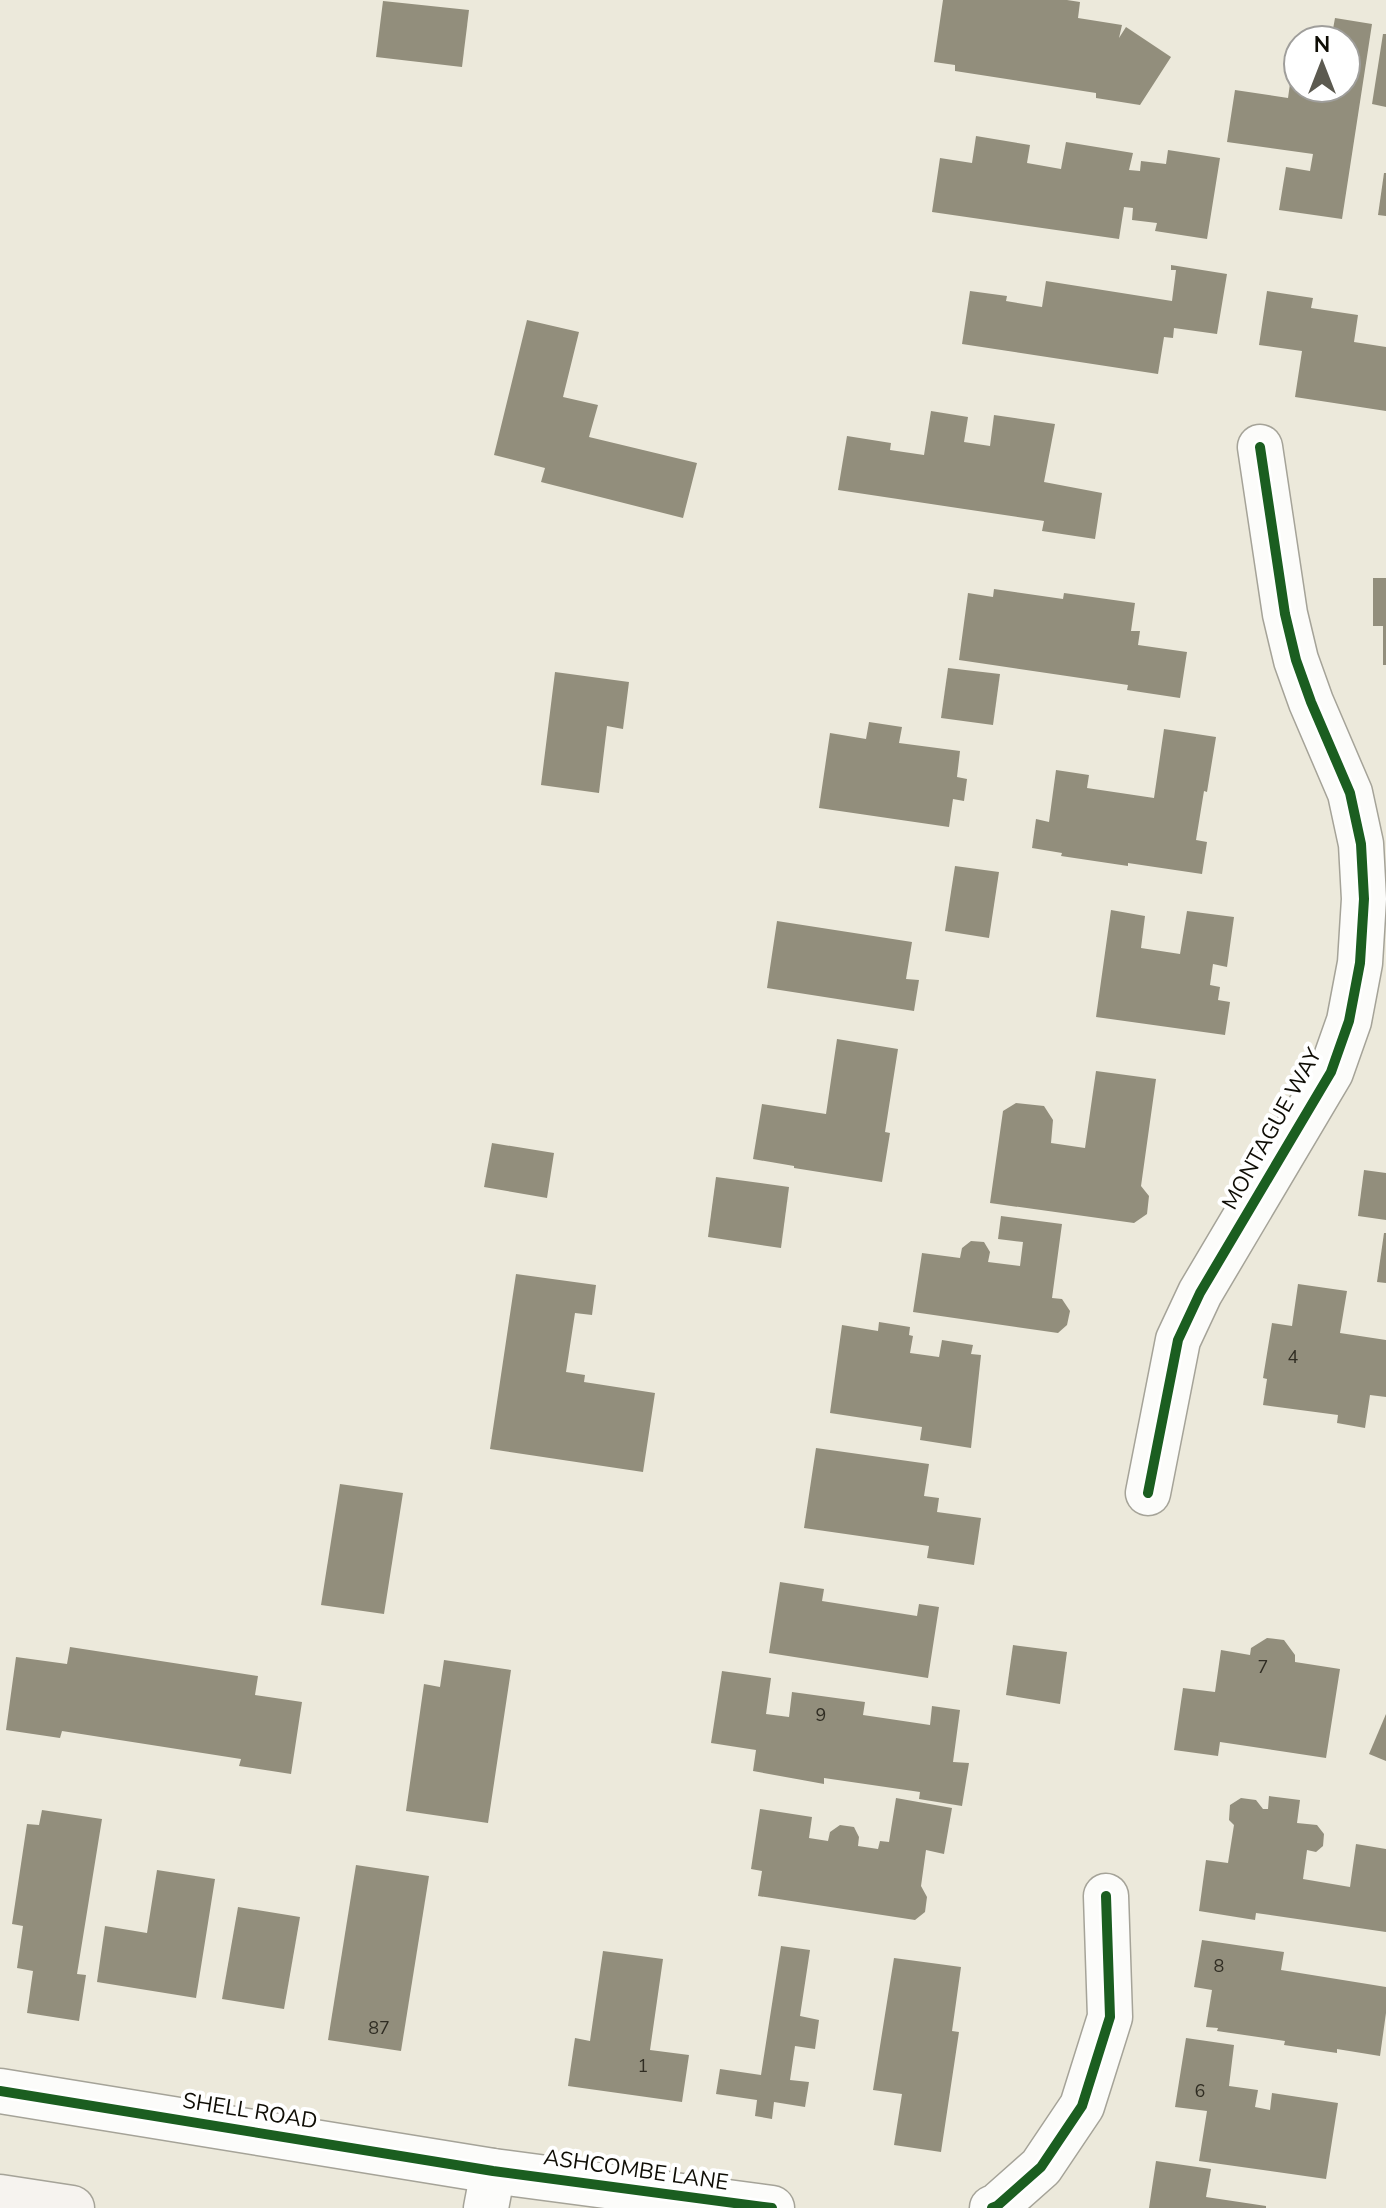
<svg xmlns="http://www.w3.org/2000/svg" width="1386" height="2208" viewBox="0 0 1386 2208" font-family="'Nunito Sans',sans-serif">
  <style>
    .building { fill: #928e7c }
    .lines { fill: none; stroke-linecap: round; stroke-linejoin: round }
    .minor-casing { stroke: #a5a398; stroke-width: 47 }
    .secondary-casing { stroke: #a5a398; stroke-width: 47 }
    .minor { stroke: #fcfcfa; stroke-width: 44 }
    .secondary { stroke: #f6f3ef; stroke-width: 44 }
    .cycleway-casing { stroke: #fff; stroke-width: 15 }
    .cycleway { stroke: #1b5e20; stroke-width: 10 }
    .labels { text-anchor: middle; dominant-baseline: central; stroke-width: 8; stroke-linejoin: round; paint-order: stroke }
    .number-label { font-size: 18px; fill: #302d23 }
    .street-label { font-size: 22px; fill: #0f0d05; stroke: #fff }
  </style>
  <rect width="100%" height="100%" fill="#ece9db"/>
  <g class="building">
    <path d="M943 0H1067L1080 2 1078 18 1122 25 1119 38 1126 27 1171 57 1140 105 1096 98V93L955 71V65L934 62Z"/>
    <path d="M383 1 469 10 462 67 376 57Z"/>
    <path d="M1335 18 1372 24 1342 219 1279 210 1286 167 1310 171 1313 154 1227 142 1235 90 1288 98 1296 41H1298V88H1346V40H1331Z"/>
    <path d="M1383 34H1386V107L1372 104Z"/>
    <path d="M976 136 1030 145 1027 163 1061 169 1066 142 1133 153 1129 170 1140 171 1141 161 1166 164 1168 150 1220 158 1207 239 1155 231 1157 223 1132 220 1133 208 1124 207 1119 239 932 212 940 158 972 163Z"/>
    <path d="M1384 173H1386V216L1378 215Z"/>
    <path d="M1171 265 1227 274 1217 334 1174 328 1173 338 1164 337 1158 374 962 344 970 291 1007 296 1006 301 1042 307 1046 281 1172 301 1176 270H1171Z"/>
    <path d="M1267 291 1313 298 1311 308 1358 315 1354 342 1386 347V411L1295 397 1302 351 1259 345Z"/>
    <path d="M527 320 579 332 563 397 598 405 589 437 697 463 683 518 541 482 545 468 494 455Z"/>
    <path d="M931 411 968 417 964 442 990 446 994 415 1055 424 1044 482 1102 493 1095 539 1042 531 1044 521 838 490 847 436 891 443 890 450 924 455Z"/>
    <path d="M1373 578H1386V665H1383V626H1373Z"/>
    <path d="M994 589 1063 599 1064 593 1135 603 1131 631H1140L1138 645 1187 652 1180 698 1127 690 1128 685 959 660 968 593 993 597Z"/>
    <path d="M948 668 1000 674 993 725 941 718Z"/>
    <path d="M555 672 629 682 623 729 607 726 599 793 541 785Z"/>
    <path d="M869 722 902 727 899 743 960 751 957 777 967 779 964 801 953 799 949 827 819 808 830 733 866 739Z"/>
    <path d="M1164 729 1216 737 1207 792 1204 791 1196 840 1207 842 1202 874 1128 863V866L1061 856 1062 853 1032 848 1036 819 1049 822 1056 770 1089 775 1087 788 1154 798Z"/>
    <path d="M955 866 999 872 989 938 945 931Z"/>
    <path d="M1111 910 1145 916 1141 948 1180 954 1187 911 1234 917 1227 967 1213 964 1210 985 1220 987 1218 1000 1230 1002 1225 1035 1096 1017Z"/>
    <path d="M777 921 912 942 906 979 919 980 914 1011 767 988Z"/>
    <path d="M837 1039 898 1049 885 1132 890 1133 882 1182 794 1168V1166L753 1159 762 1104 826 1114Z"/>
    <path d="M1096 1071 1156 1079 1141 1186 1149 1196 1147 1214 1134 1223 990 1203 1003 1111 1016 1103 1044 1106 1053 1120 1051 1143 1085 1148Z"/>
    <path d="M492 1143 554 1153 547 1198 484 1187Z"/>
    <path d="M1364 1170 1386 1173V1220L1358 1216Z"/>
    <path d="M716 1177 789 1187 781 1248 708 1237Z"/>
    <path d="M1001 1216 1062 1224 1052 1298 1062 1299 1070 1311 1067 1325 1058 1333 913 1312 922 1253 960 1258 962 1248 971 1241 984 1242 990 1252 988 1262 1020 1266 1023 1242 998 1239Z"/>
    <path d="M1384 1233H1386V1283L1377 1282Z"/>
    <path d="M516 1274 596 1285 592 1315 575 1313 566 1372 585 1375 584 1382 655 1393 643 1472 490 1449Z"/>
    <path d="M1298 1284 1347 1291 1340 1333 1386 1340V1397L1370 1395 1365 1428 1337 1423 1338 1415 1263 1405 1267 1379 1263 1378 1272 1323 1292 1326Z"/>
    <path d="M879 1322 910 1327 909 1335 913 1336 910 1353 939 1357 942 1340 973 1345 971 1354 981 1355 971 1448 920 1440 922 1427 830 1413 842 1325 878 1331Z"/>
    <path d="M816 1448 929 1464 924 1496 939 1498 937 1512 981 1518 974 1565 927 1558 929 1546 804 1528Z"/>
    <path d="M340 1484 403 1493 384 1614 321 1605Z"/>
    <path d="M780 1582 824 1589 822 1601 917 1616 919 1604 939 1607 928 1678 769 1653Z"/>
    <path d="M1267 1638 1284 1640 1295 1655V1662L1340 1669 1326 1758 1220 1742 1218 1756 1174 1750 1183 1688 1215 1692 1221 1650 1250 1655 1251 1648Z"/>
    <path d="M1013 1645 1067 1652 1060 1704 1006 1695Z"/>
    <path d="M70 1647 258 1676 255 1695 302 1702 291 1774 239 1766 241 1759 62 1731 60 1738 6 1730 16 1657 67 1664Z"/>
    <path d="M444 1660 511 1670 488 1823 406 1811 424 1684 440 1687Z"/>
    <path d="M722 1671 771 1678 766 1714 789 1717 792 1692 865 1702 863 1715 930 1725 932 1706 960 1710 953 1762 969 1763 962 1806 919 1799 920 1792 824 1778V1784L753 1771 756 1750 711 1743Z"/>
    <path d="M1386 1714V1761L1369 1754Z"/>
    <path d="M1269 1796 1300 1800 1297 1823 1317 1825 1324 1834 1323 1846 1316 1852 1307 1850 1303 1879 1350 1887 1356 1844 1386 1849V1932L1256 1913 1255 1920 1199 1911 1206 1860 1228 1863 1234 1825 1229 1820 1230 1805 1241 1798 1256 1800 1263 1809H1268Z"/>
    <path d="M896 1798 952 1808 944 1854 926 1850 921 1886 927 1897 925 1912 915 1920 758 1896 762 1871 751 1869 760 1809 812 1817 809 1838 828 1841 830 1832 840 1825 854 1827 859 1837 858 1846 878 1849 880 1841 889 1842Z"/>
    <path d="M42 1810 102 1819 77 1974 86 1975 79 2021 27 2013 33 1971 17 1968 23 1926 12 1924 27 1824 39 1825Z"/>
    <path d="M356 1865 429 1876 401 2051 328 2040Z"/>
    <path d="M157 1870 215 1879 196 1998 97 1982 105 1926 147 1933Z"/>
    <path d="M238 1907 300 1917 284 2009 222 1999Z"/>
    <path d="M1202 1940 1284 1952 1281 1970 1386 1987V2013L1380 2056 1337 2049V2053L1284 2045 1285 2041 1217 2031 1218 2028 1206 2027 1212 1990 1194 1987Z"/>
    <path d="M781 1946 810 1950 800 2016 819 2020 815 2049 795 2046 790 2080 809 2082 805 2107 774 2102 772 2119 755 2116 757 2100 716 2094 720 2069 761 2075Z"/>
    <path d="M603 1951 663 1959 650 2050 689 2055 682 2102 568 2086 575 2038 590 2041Z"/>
    <path d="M894 1958 961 1967 952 2031 959 2032 941 2152 894 2145 902 2094 873 2090Z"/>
    <path d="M1186 2038 1234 2045 1229 2086 1258 2090 1255 2107 1270 2110 1272 2093 1338 2103 1326 2179 1199 2161 1207 2111 1175 2107Z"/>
    <path d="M1156 2161 1211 2169 1206 2197 1266 2206V2208H1149Z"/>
  </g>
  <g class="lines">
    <defs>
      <g id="minor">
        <path d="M1148 1493 1178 1340 1200 1293 1331 1072 1349 1021 1360 963 1364 899 1361 844 1350 793 1311 702 1296 660 1285 614 1260 447"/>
        <path d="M0 2091 493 2171 772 2208"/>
        <path d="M486 2208 493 2171"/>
        <path d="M992 2208 997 2206 1041 2167 1082 2106 1110 2017 1106 1896"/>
      </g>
      <path id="secondary" d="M0 2197 72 2208"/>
    </defs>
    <use href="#minor" class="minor-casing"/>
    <use href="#secondary" class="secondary-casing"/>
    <use href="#minor" class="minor"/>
    <use href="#secondary" class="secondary"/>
    <defs>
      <g id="cycleway">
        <path d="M1148 1493 1178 1340 1200 1293 1331 1072 1349 1021 1360 963 1364 899 1361 844 1350 793 1311 702 1296 660 1285 614 1260 447"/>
        <path d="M0 2091 493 2171 772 2208"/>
        <path d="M992 2208 997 2206 1041 2167 1082 2106 1110 2017 1106 1896"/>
      </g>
    </defs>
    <use href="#cycleway" class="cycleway-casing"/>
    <use href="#cycleway" class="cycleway"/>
  </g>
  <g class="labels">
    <g class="number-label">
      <text x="1293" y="1357">4</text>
      <text x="1263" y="1667">7</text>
      <text x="821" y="1715">9</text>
      <text x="1219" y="1966">8</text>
      <text x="379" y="2028">87</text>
      <text x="643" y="2066">1</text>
      <text x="1200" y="2091">6</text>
    </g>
    <g class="street-label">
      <text transform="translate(1272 1129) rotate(-61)">MONTAGUE WAY</text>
      <text transform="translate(250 2111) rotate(9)">SHELL ROAD</text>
      <text transform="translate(636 2170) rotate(8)">ASHCOMBE LANE</text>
    </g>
  </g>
  <g transform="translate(1322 64)"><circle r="38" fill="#ffffff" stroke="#9f9e9b" stroke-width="2"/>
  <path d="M0-6L14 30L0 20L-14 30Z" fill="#5c5a50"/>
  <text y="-12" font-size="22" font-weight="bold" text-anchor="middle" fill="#0f0d05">N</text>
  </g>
</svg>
